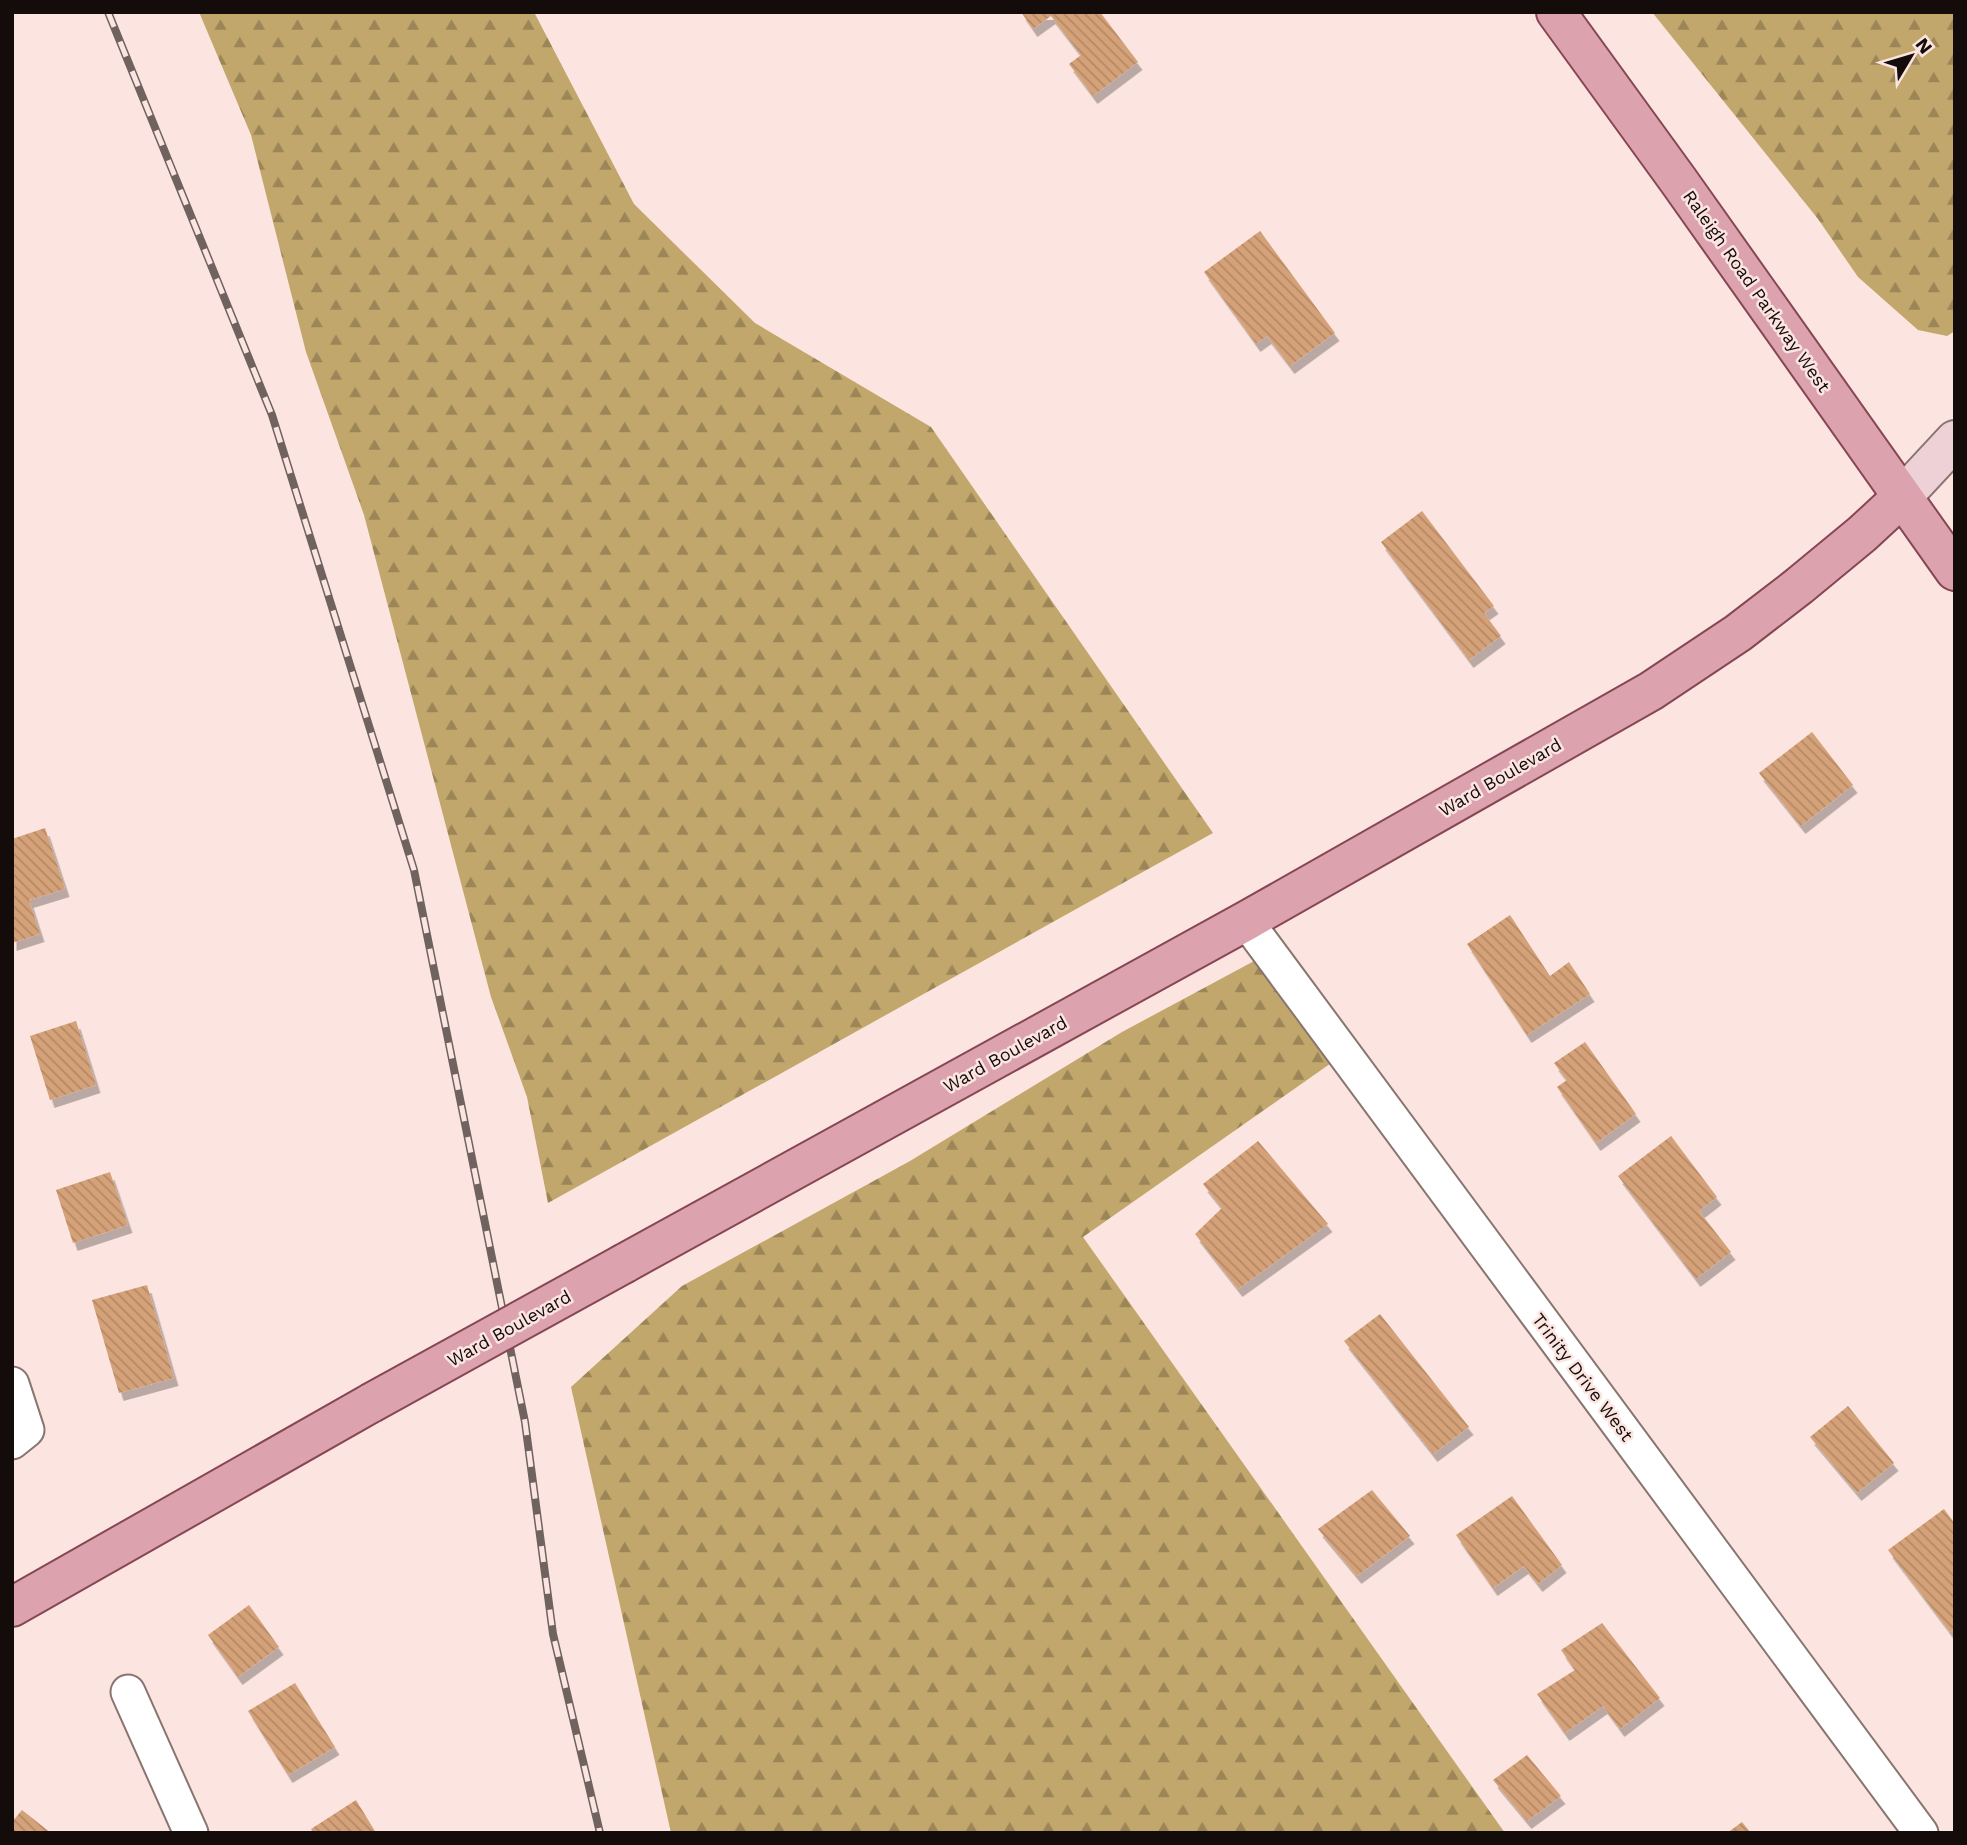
<svg xmlns="http://www.w3.org/2000/svg" width="1967" height="1845" viewBox="0 0 1967 1845" font-family="'Work Sans',sans-serif">
  <style>
    .forest { fill: url(#forest-firs) }
    .building { fill: url(#building-back-hatch); filter: url(#shadow) }
    .lines { fill: none; stroke-linecap: round; stroke-linejoin: round }
    .minor-casing { stroke: #897570; stroke-width: 37 }
    .secondary-casing { stroke: #897570; stroke-width: 42 }
    .primary-casing { stroke: #864653; stroke-width: 42 }
    .minor { stroke: #fff; stroke-width: 33 }
    .secondary { stroke: #edd1d7; stroke-width: 38 }
    .primary { stroke: #dca3af; stroke-width: 38 }
    .rail-casing { stroke: #6f625f; stroke-width: 8 }
    .rail { stroke: #fce5e0; stroke-width: 5; stroke-dasharray: 16; stroke-linecap: butt }
    .primary-bridge-casing { stroke: #864653; stroke-width: 42; stroke-linecap: butt }
    .primary-bridge { stroke: #dca3af; stroke-width: 38 }
    .labels { text-anchor: middle; dominant-baseline: central; stroke-width: 5; stroke-linejoin: round; paint-order: stroke }
    .street-label { font-size: 18px; fill: #130c0a; stroke: #fce5e0 }
  </style>
  <defs>
    <pattern id="forest-firs" width="22" height="20" patternUnits="userSpaceOnUse" patternTransform="scale(1.75)"><rect width="22" height="20" fill="#c2a76c"/><path d="M5 1l3.5 6h-7zM16 11l3.5 6h-7z" fill="#9c8657"/></pattern>
    <pattern id="building-back-hatch" width="6" height="6" patternUnits="userSpaceOnUse" patternTransform="scale(1.75)"><rect width="6" height="6" fill="#d4a178"/><path d="M-1 5l2 2M0 0l6 6M5-1l2 2" fill="none" stroke="#b58966"/></pattern>
    <filter id="shadow"><feDropShadow dx="4.5" dy="8" stdDeviation="0" flood-color="#0004"/></filter>
  </defs>
  <rect width="100%" height="100%" fill="#fce5e0"/>
  <g class="forest">
    <path d="M199 12H534L634 204 755 323 931 427 1213 833 548 1203 527 1097 491 997 364 515 306 352 251 135Z"/>
    <path d="M1652 12H1955V331L1947 336 1918 330 1858 277 1818 219Z"/>
    <path d="M1269 953 1344 1054 1083 1237 1505 1833H671L571 1387 682 1286 910 1161 1122 1032Z"/>
  </g>
  <g class="building">
    <path d="M1021 12H1100L1138 62 1093 96 1069 64 1081 55 1051 16 1033 29Z"/>
    <path d="M1260 231 1335 333 1290 366 1267 336 1256 344 1204 272Z"/>
    <path d="M1422 511 1494 606 1484 613 1501 636 1469 660 1381 542Z"/>
    <path d="M1812 732 1853 785 1801 826 1759 773Z"/>
    <path d="M45 828 65 889 29 900 40 934 12 943V839Z"/>
    <path d="M1510 915 1550 976 1569 962 1590 994 1527 1035 1467 944Z"/>
    <path d="M76 1021 96 1085 50 1100 30 1036Z"/>
    <path d="M1585 1042 1636 1114 1596 1143 1557 1087 1567 1080 1554 1063Z"/>
    <path d="M1671 1136 1717 1197 1699 1211 1731 1252 1696 1279 1618 1176Z"/>
    <path d="M1258 1141 1328 1224 1238 1289 1195 1234 1222 1208 1203 1184Z"/>
    <path d="M110 1172 128 1225 73 1243 56 1190Z"/>
    <path d="M147 1285 174 1378 119 1393 92 1300Z"/>
    <path d="M1380 1314 1469 1427 1433 1454 1344 1341Z"/>
    <path d="M1848 1406 1894 1463 1857 1493 1810 1437Z"/>
    <path d="M1372 1490 1410 1536 1357 1576 1318 1529Z"/>
    <path d="M1512 1496 1562 1565 1538 1584 1524 1566 1493 1588 1456 1535Z"/>
    <path d="M1944 1509 1955 1524V1628L1950 1632 1888 1550Z"/>
    <path d="M249 1605 279 1647 238 1677 208 1635Z"/>
    <path d="M1602 1623 1660 1698 1620 1729 1603 1706 1565 1733 1537 1694 1575 1670 1561 1650Z"/>
    <path d="M295 1683 335 1747 288 1775 248 1711Z"/>
    <path d="M1527 1755 1561 1796 1527 1821 1493 1780Z"/>
    <path d="M356 1800 376 1833H313L311 1829Z"/>
    <path d="M22 1810 51 1833H12V1822Z"/>
    <path d="M1742 1822 1751 1833H1727Z"/>
  </g>
  <g class="lines">
    <defs>
      <g id="minor">
        <path d="M1246 921 1921 1833"/>
        <path d="M12 1384 27 1430 12 1442"/>
        <path d="M128 1692 191 1833"/>
      </g>
      <path id="secondary" d="M1902 497 1955 440"/>
      <g id="primary">
        <path d="M1556 12 1678 180 1955 571"/>
        <path d="M625 1263 1246 921 1651 691 1738 633 1799 586 1862 534 1902 497"/>
        <path d="M12 1607 371 1403"/>
      </g>
    </defs>
    <use href="#minor" class="minor-casing"/>
    <use href="#secondary" class="secondary-casing"/>
    <use href="#primary" class="primary-casing"/>
    <use href="#minor" class="minor"/>
    <use href="#secondary" class="secondary"/>
    <use href="#primary" class="primary"/>
    <defs>
      <path id="rail" d="M108 12 272 415 414 870 525 1422 553 1634 600 1833"/>
    </defs>
    <use href="#rail" class="rail-casing"/>
    <use href="#rail" class="rail"/>
    <defs>
      <path id="primary-bridge" d="M371 1403 625 1263"/>
    </defs>
    <use href="#primary-bridge" class="primary-bridge-casing"/>
    <use href="#primary-bridge" class="primary-bridge"/>
  </g>
  <g class="labels">
    <g class="street-label">
      <text transform="translate(1757 291) rotate(55)">Raleigh Road Parkway West</text>
      <text transform="translate(1500 777) rotate(-30)">Ward Boulevard</text>
      <text transform="translate(1005 1054) rotate(-29)">Ward Boulevard</text>
      <text transform="translate(509 1328) rotate(-29)">Ward Boulevard</text>
      <text transform="translate(1583 1377) rotate(53)">Trinity Drive West</text>
    </g>
  </g>
  <rect width="1967" height="1845" fill="none" stroke="#130c0a" stroke-width="28"/>
  <g transform="translate(1911 56) rotate(52)" stroke="#fce5e0" stroke-width="5" paint-order="stroke">
  <path d="M0-5L12 26L0 18L-12 26Z" fill="#130c0a"/>
  <text y="-10" font-size="19" font-weight="bold" text-anchor="middle" fill="#130c0a">N</text>
  </g>
</svg>
